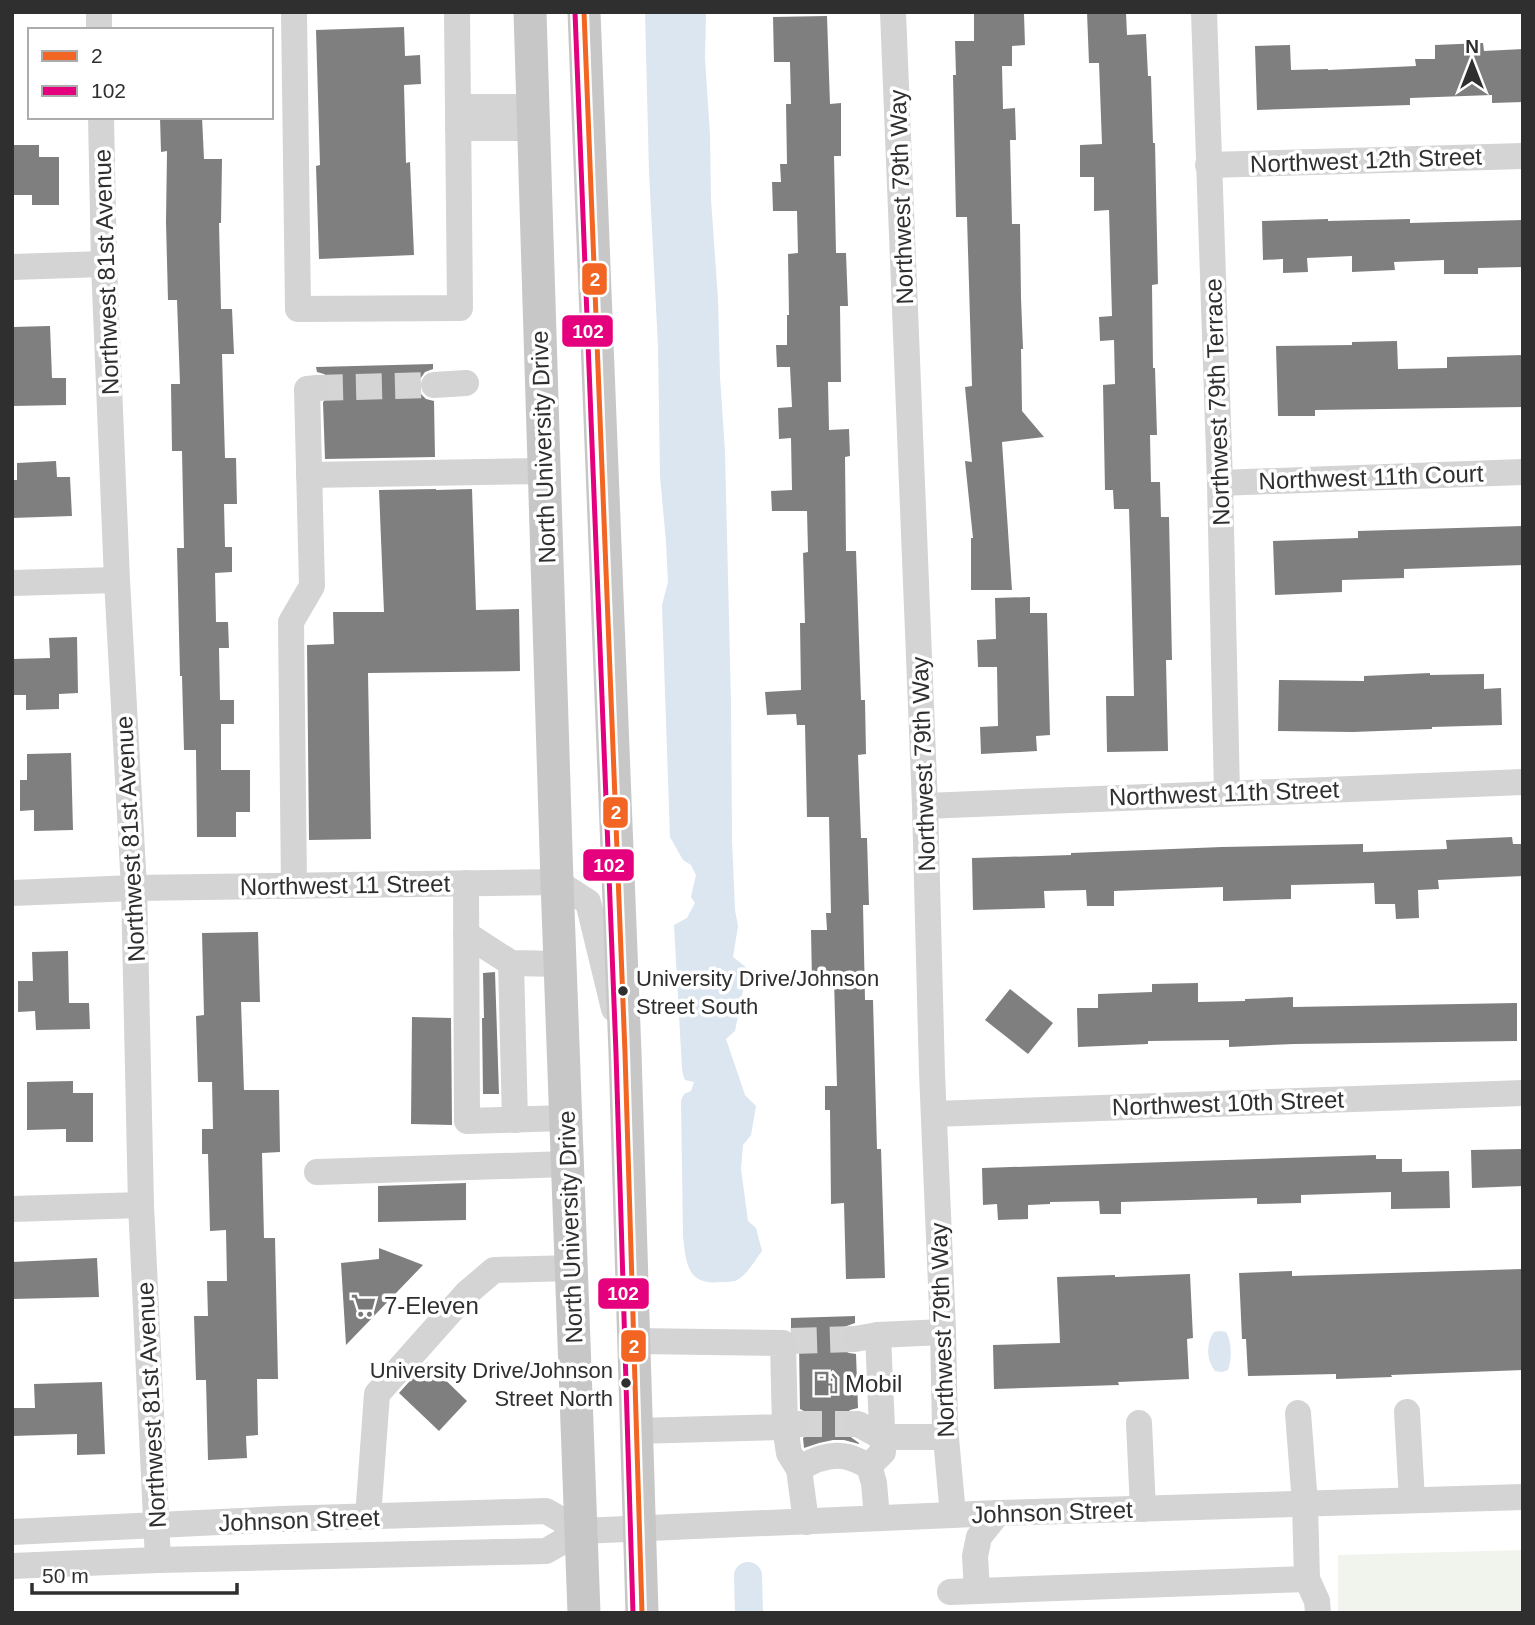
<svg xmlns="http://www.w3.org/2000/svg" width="1535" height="1625" viewBox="0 0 1535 1625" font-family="Helvetica,sans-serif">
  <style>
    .green { fill: #f0f4ed }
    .water { fill: #dbe6f0 }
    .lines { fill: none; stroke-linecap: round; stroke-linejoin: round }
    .canal { stroke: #dbe6f0; stroke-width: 28 }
    .building { fill: #7f7f7f }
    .minor-tunnel { stroke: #d5d5d5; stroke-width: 26; stroke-dasharray: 26 13; stroke-linecap: butt }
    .minor { stroke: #d4d4d4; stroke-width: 26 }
    .major { stroke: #c7c7c7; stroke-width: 33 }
    .bus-1-casing { stroke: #fff; stroke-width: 10 }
    .bus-2-casing { stroke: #fff; stroke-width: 10 }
    .bus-1 { stroke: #f26522; stroke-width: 5 }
    .bus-2 { stroke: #e5007d; stroke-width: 5 }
    .bus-dot { fill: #2f2f2f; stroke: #fff; stroke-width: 2.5 }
    .labels { text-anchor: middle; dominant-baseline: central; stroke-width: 7; stroke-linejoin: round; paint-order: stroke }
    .bus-label { font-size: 22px; fill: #2f2f2f; stroke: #fff; text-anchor: start }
    .street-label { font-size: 24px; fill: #2f2f2f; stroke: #fff }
    .poi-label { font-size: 24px; fill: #2f2f2f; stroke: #fff; text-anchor: start }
    .line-badge { stroke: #fff; stroke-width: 2.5 }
    .badge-label { font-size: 19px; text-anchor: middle; font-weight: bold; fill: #fff }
  </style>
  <rect width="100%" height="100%" fill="#fff"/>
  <path class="green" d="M1523 1550V1613H1338V1555Z"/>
  <g class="water">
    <path d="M645 12H706L705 58 710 135 711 199 718 299 720 377 725 452 731 703 732 840 735 910 738 926 733 957 752 972 744 986 735 1031 726 1039 745 1095 756 1106 751 1135 743 1145 741 1169 748 1221 756 1228 762 1251C755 1260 747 1275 737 1280 733 1282 725 1282 721 1282 687 1286 686 1263 683 1236L681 1100 684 1094 691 1091 694 1082 685 1080C681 1071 682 1060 681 1051L674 925 687 918 695 903 691 897 696 875 691 865 683 860 670 837 662 605 668 582 666 542 660 476 658 346 649 172Z"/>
    <path d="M1220 1331 1226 1332C1232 1342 1232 1359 1228 1370L1222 1372 1215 1371C1206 1360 1206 1343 1214 1332Z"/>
  </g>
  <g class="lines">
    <path class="canal" d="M748 1576 749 1613"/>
  </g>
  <g class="building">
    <path d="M974 12 1024 14 1025 45 1012 46V66H1002L1003 109 1015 108 1016 140H1010L1012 224H1020L1021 298 1023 349H1021L1022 411 1044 437 1002 442 1012 590H971V538H973L965 461 972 462 965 387 972 386 967 217H956L953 75H956L955 41H974Z"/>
    <path d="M1087 12H1126L1127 35 1146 34 1148 76H1151L1153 143H1155L1158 284 1152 285 1153 368H1155L1157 435H1150L1151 482H1160L1161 517H1169L1172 660H1166L1168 751 1107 752 1106 696H1134L1131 572 1129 509H1114L1113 490H1105L1103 385 1115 384 1114 340 1100 341 1099 317 1112 316 1109 210 1094 211V177H1080V145L1102 144 1099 63H1089Z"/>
    <path d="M827 16 830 104 841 103V156H834L836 253H846L848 306H840L841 382H828L829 430 849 429 850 456 845 457 846 551H856L861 700H865L866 754 858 755 861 838H867L869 905H863L865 1000H873L877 1149H881L885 1278 846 1279 844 1203 831 1204 830 1110H825V1086H837L834 980 812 981 811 930H827L826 913H831L829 817H807L805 725H797L796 714 767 715 765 692 801 690 800 623H805L803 553 808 552 807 511H772L771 491 792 490 791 438 779 439 778 408 792 407 790 367H777L776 345H787V315H789L788 254 798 253 797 211H773L772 182H781L780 164H787L786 104H791L790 62H774L773 17Z"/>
    <path d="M404 27 405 56 420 55 421 84 404 85 406 163 410 162 414 255 319 259 316 166 320 165 316 30Z"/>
    <path d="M1483 43 1484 51 1523 49V102L1492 103V95L1410 98V105L1257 110 1255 46 1290 45 1291 70 1328 69V70L1416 66 1415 59H1435V45Z"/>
    <path d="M160 117H202L204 159H222L221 223H219L221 309H232L234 354H222L225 458H236L237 504H224L225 547H232V572L215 573 216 622H228L229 648H219L220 700H234V724H221V770H250V812H236V837H197L196 750H184L182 676H180L177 548H184L182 451H172L171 384H180L177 300H168L166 222 167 151 161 152Z"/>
    <path d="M12 145H39V157H59V205H32V195H12Z"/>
    <path d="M1328 219V221L1410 219V223L1523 220V267L1478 268V274H1444V260L1394 262 1395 270 1352 272V256L1307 258 1308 272 1283 273V259L1263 260 1262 221Z"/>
    <path d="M50 326 52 378H66V405L12 406V327Z"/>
    <path d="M1397 341 1398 369 1447 368V357L1523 355V407L1315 410V416H1278L1276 346 1352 345V342Z"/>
    <path d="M433 364V369L425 372 420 379 418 385 421 394 426 399 434 401 435 457 325 459 323 402 331 395 333 387 329 378 324 374 317 372 316 367Z"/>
    <path d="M56 461 57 477H70L72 516 12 518V480H17V463Z"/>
    <path d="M436 489V490L472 489 476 610 519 609 520 671 368 673 371 839 309 840 307 645 334 644 333 612H384L379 490Z"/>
    <path d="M1523 526V565L1404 569V578L1342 580V592L1275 595 1273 541 1358 538V531Z"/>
    <path d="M1030 597V613H1047L1050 735 1036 736 1037 751 981 754 980 727 998 726 997 667H978L977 640 996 639 995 598Z"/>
    <path d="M77 637 78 693 59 694V709L26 710V695H12V659L50 658 49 638Z"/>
    <path d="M1430 673V675L1484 674V689L1501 688 1502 725 1432 727V729L1353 732 1278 731 1279 680 1364 681V676Z"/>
    <path d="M71 753 73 830 34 831V810L20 811V780H27V754Z"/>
    <path d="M1512 837 1513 844H1523V876L1438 880 1439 889 1418 890 1419 918 1396 919 1395 904H1375L1374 883 1291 885V899L1223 901V887L1114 891V906H1087L1086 890 1044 891 1045 908 973 910 972 858 1071 855V853L1222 847 1363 844V852L1447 849 1446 840Z"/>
    <path d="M258 932 260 1002H241L244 1090H279L280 1152 262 1153 264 1238H275L278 1379H257L258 1435 246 1436 247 1458 208 1460 206 1380H196L194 1316H208L207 1281H227L226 1230 210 1231 208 1154H202V1129H213L212 1082H198L196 1016 204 1015 202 933Z"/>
    <path d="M68 951 69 1003H89L90 1029 36 1030 35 1011 18 1012V981H33L32 952Z"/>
    <path d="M495 972 499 1094H483L482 1018H484L483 973Z"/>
    <path d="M1198 983V1002L1245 1001V999L1293 997V1007L1517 1003V1041L1294 1044 1229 1047V1040L1148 1041V1044L1078 1047 1077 1008H1098V994L1152 992V984Z"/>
    <path d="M1010 989 1053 1023 1028 1054 985 1020Z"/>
    <path d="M412 1017 451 1018 452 1125 411 1124Z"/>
    <path d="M73 1081V1093H93V1142H66V1129L27 1130V1082Z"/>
    <path d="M1523 1149V1186L1472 1188 1471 1150Z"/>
    <path d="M1376 1155V1159H1402V1172L1449 1171 1450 1208 1391 1209V1192L1301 1195V1203L1257 1204V1198L1121 1202V1214H1100L1099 1201 1050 1202V1204L1028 1205V1219L998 1220 997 1204 983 1205 982 1168Z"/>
    <path d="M466 1183V1220L378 1222V1186Z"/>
    <path d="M379 1248 423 1265 346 1345 341 1263 379 1259Z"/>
    <path d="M97 1258 99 1297 12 1299V1262Z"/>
    <path d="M1523 1269V1370L1391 1375 1392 1377 1336 1379V1374L1248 1376 1246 1339H1242L1239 1273 1292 1271V1276Z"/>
    <path d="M1190 1274 1193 1338 1187 1339 1189 1379 1118 1382 1119 1385 994 1389 993 1345 1060 1343 1057 1277 1115 1275V1277Z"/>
    <path d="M855 1316V1323L844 1327 841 1333 839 1341 843 1350 849 1353 856 1354 858 1408 850 1410 845 1416 842 1425 845 1433 859 1443V1444L844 1440H833L819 1443 804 1448 803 1438 808 1435 811 1429V1421L808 1413 800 1409 799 1343 796 1334 791 1330V1318Z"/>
    <path d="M427 1362 467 1401 439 1431 399 1393Z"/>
    <path d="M102 1382 105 1454 77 1455V1434L12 1436V1408H35L34 1384Z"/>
  </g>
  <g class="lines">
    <g class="minor-tunnel">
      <path d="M317 388 434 385"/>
      <path d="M791 1341 855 1339"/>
      <path d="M796 1424H858"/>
    </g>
    <g class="minor">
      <path d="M99 12V30"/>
      <path d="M294 12 298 309 460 308 457 12"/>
      <path d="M893 12 925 806 932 1073 943 1332 945 1427 953 1515"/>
      <path d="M1204 12 1220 483 1227 793"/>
      <path d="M458 107H532"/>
      <path d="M101 117 104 264 117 580 134 888 141 1205 158 1560"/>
      <path d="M458 128H533"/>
      <path d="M1208 165 1523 156"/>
      <path d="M12 267 104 264"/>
      <path d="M434 385 466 383"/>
      <path d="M309 475 544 471"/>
      <path d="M1220 483 1523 472"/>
      <path d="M12 583 117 580"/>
      <path d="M925 806 1523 782"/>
      <path d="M466 883 467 1121 566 1118"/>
      <path d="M294 886 291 622 312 586 307 389 317 388"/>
      <path d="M12 893 134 888 557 882 588 902 614 1009"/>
      <path d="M466 934 511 963 560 964"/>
      <path d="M511 963 515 1120"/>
      <path d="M934 1114 1523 1093"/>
      <path d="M317 1172 567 1164"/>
      <path d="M12 1209 141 1205"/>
      <path d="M855 1339 878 1335 943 1332"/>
      <path d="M634 1341 783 1343 785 1427 636 1431"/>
      <path d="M1407 1412 1412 1500"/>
      <path d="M1139 1423 1143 1509"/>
      <path d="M796 1424 785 1427 789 1453 799 1469 806 1522"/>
      <path d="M858 1424 882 1437H945"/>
      <path d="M869 1466 883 1452 878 1335"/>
      <path d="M799 1469C813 1460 831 1453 848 1457 855 1459 863 1463 869 1466L874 1483 877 1518"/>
      <path d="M368 1517 377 1394 467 1293 494 1270 571 1268"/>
      <path d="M12 1532 281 1519 546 1511 581 1531"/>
      <path d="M12 1566 158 1560 546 1551 581 1531 998 1513 1523 1497"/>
      <path d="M1307 1579 1317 1601 1318 1613"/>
      <path d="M977 1591 975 1556 979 1537 998 1513"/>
      <path d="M950 1592 1307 1579 1305 1504 1298 1413"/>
    </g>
    <g class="major">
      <path d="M530 12 557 882 584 1613"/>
      <path d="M584 12 625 1053 642 1613"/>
    </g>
    <defs>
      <path id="bus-1" d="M584 12 625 1053 642 1613"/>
      <path id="bus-2" d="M575 12 616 1053 633 1613"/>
    </defs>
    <use href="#bus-1" class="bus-1-casing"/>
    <use href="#bus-2" class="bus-2-casing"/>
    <use href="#bus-1" class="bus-1"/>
    <use href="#bus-2" class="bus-2"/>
  </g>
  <defs>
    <symbol id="supermarket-bare" viewBox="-9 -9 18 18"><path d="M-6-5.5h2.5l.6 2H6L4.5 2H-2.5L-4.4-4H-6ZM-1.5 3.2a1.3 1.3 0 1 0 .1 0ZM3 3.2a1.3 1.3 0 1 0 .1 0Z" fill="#787878" stroke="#fff" stroke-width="2.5" paint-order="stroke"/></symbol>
    <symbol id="fuel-bare" viewBox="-9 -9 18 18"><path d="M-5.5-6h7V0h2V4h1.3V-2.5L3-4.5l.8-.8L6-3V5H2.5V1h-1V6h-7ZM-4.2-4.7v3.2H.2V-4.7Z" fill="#787878" stroke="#fff" stroke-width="2.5" paint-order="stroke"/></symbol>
  </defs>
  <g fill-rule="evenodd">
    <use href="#supermarket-bare" x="346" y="1288" width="35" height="35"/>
    <use href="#fuel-bare" x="808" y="1366" width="35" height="35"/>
  </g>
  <g class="bus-dot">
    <circle cx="623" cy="991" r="6"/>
    <circle cx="626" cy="1383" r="6"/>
  </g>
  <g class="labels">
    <g class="bus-label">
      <text x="636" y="978">University Drive/Johnson<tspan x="636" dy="28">Street South</tspan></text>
      <text x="613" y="1370" text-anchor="end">University Drive/Johnson<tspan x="613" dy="28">Street North</tspan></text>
    </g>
    <g class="street-label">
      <text transform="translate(1366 160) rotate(-2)">Northwest 12th Street</text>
      <text transform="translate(901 197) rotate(-92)">Northwest 79th Way</text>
      <text transform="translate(106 272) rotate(-92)">Northwest 81st Avenue</text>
      <text transform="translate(1217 402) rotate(-92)">Northwest 79th Terrace</text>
      <text transform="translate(543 447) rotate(-92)">North University Drive</text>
      <text transform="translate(1371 477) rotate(-2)">Northwest 11th Court</text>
      <text transform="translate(923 764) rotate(-92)">Northwest 79th Way</text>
      <text transform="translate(1224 793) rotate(-2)">Northwest 11th Street</text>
      <text transform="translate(130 839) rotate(-93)">Northwest 81st Avenue</text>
      <text transform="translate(345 885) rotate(-1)">Northwest 11 Street</text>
      <text transform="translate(1228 1103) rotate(-2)">Northwest 10th Street</text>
      <text transform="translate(570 1227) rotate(-92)">North University Drive</text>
      <text transform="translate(942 1330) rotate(-92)">Northwest 79th Way</text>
      <text transform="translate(151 1405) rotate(-93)">Northwest 81st Avenue</text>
      <text transform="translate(1052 1512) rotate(-2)">Johnson Street</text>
      <text transform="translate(299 1520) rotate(-2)">Johnson Street</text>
    </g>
    <g class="poi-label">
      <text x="384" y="1305">7-Eleven</text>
      <text x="845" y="1383">Mobil</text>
    </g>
  </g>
  <g class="line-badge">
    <rect x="581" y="262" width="27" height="34" rx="7" fill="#f26522"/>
    <rect x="561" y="314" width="53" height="34" rx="7" fill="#e5007d"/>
    <rect x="602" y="796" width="27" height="33" rx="7" fill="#f26522"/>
    <rect x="582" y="848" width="53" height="34" rx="7" fill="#e5007d"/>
    <rect x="597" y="1277" width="53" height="33" rx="7" fill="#e5007d"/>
    <rect x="620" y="1329" width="27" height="34" rx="7" fill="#f26522"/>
  </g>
  <g class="badge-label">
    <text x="595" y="286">2</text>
    <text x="588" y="338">102</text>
    <text x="616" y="819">2</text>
    <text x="609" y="872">102</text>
    <text x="623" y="1300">102</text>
    <text x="634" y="1353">2</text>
  </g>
  <rect width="1535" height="1625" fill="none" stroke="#2f2f2f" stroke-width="28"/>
  <rect x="28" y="28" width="245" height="91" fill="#ffffff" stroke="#acacac" stroke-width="2"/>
  <rect x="42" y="51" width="35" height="10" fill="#f26522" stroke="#acacac" stroke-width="2"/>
  <text x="91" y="63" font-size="21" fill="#2f2f2f">2</text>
  <rect x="42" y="86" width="35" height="10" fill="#e5007d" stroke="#acacac" stroke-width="2"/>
  <text x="91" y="98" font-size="21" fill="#2f2f2f">102</text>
  <g transform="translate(1472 63)" stroke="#ffffff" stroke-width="5" paint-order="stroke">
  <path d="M0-5L12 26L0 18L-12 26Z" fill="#2f2f2f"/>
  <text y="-10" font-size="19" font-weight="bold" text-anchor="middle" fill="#2f2f2f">N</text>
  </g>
  <path d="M32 1583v10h205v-10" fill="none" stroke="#2f2f2f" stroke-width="3.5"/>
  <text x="42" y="1583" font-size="21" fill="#2f2f2f" stroke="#ffffff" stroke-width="5" paint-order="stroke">50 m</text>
</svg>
